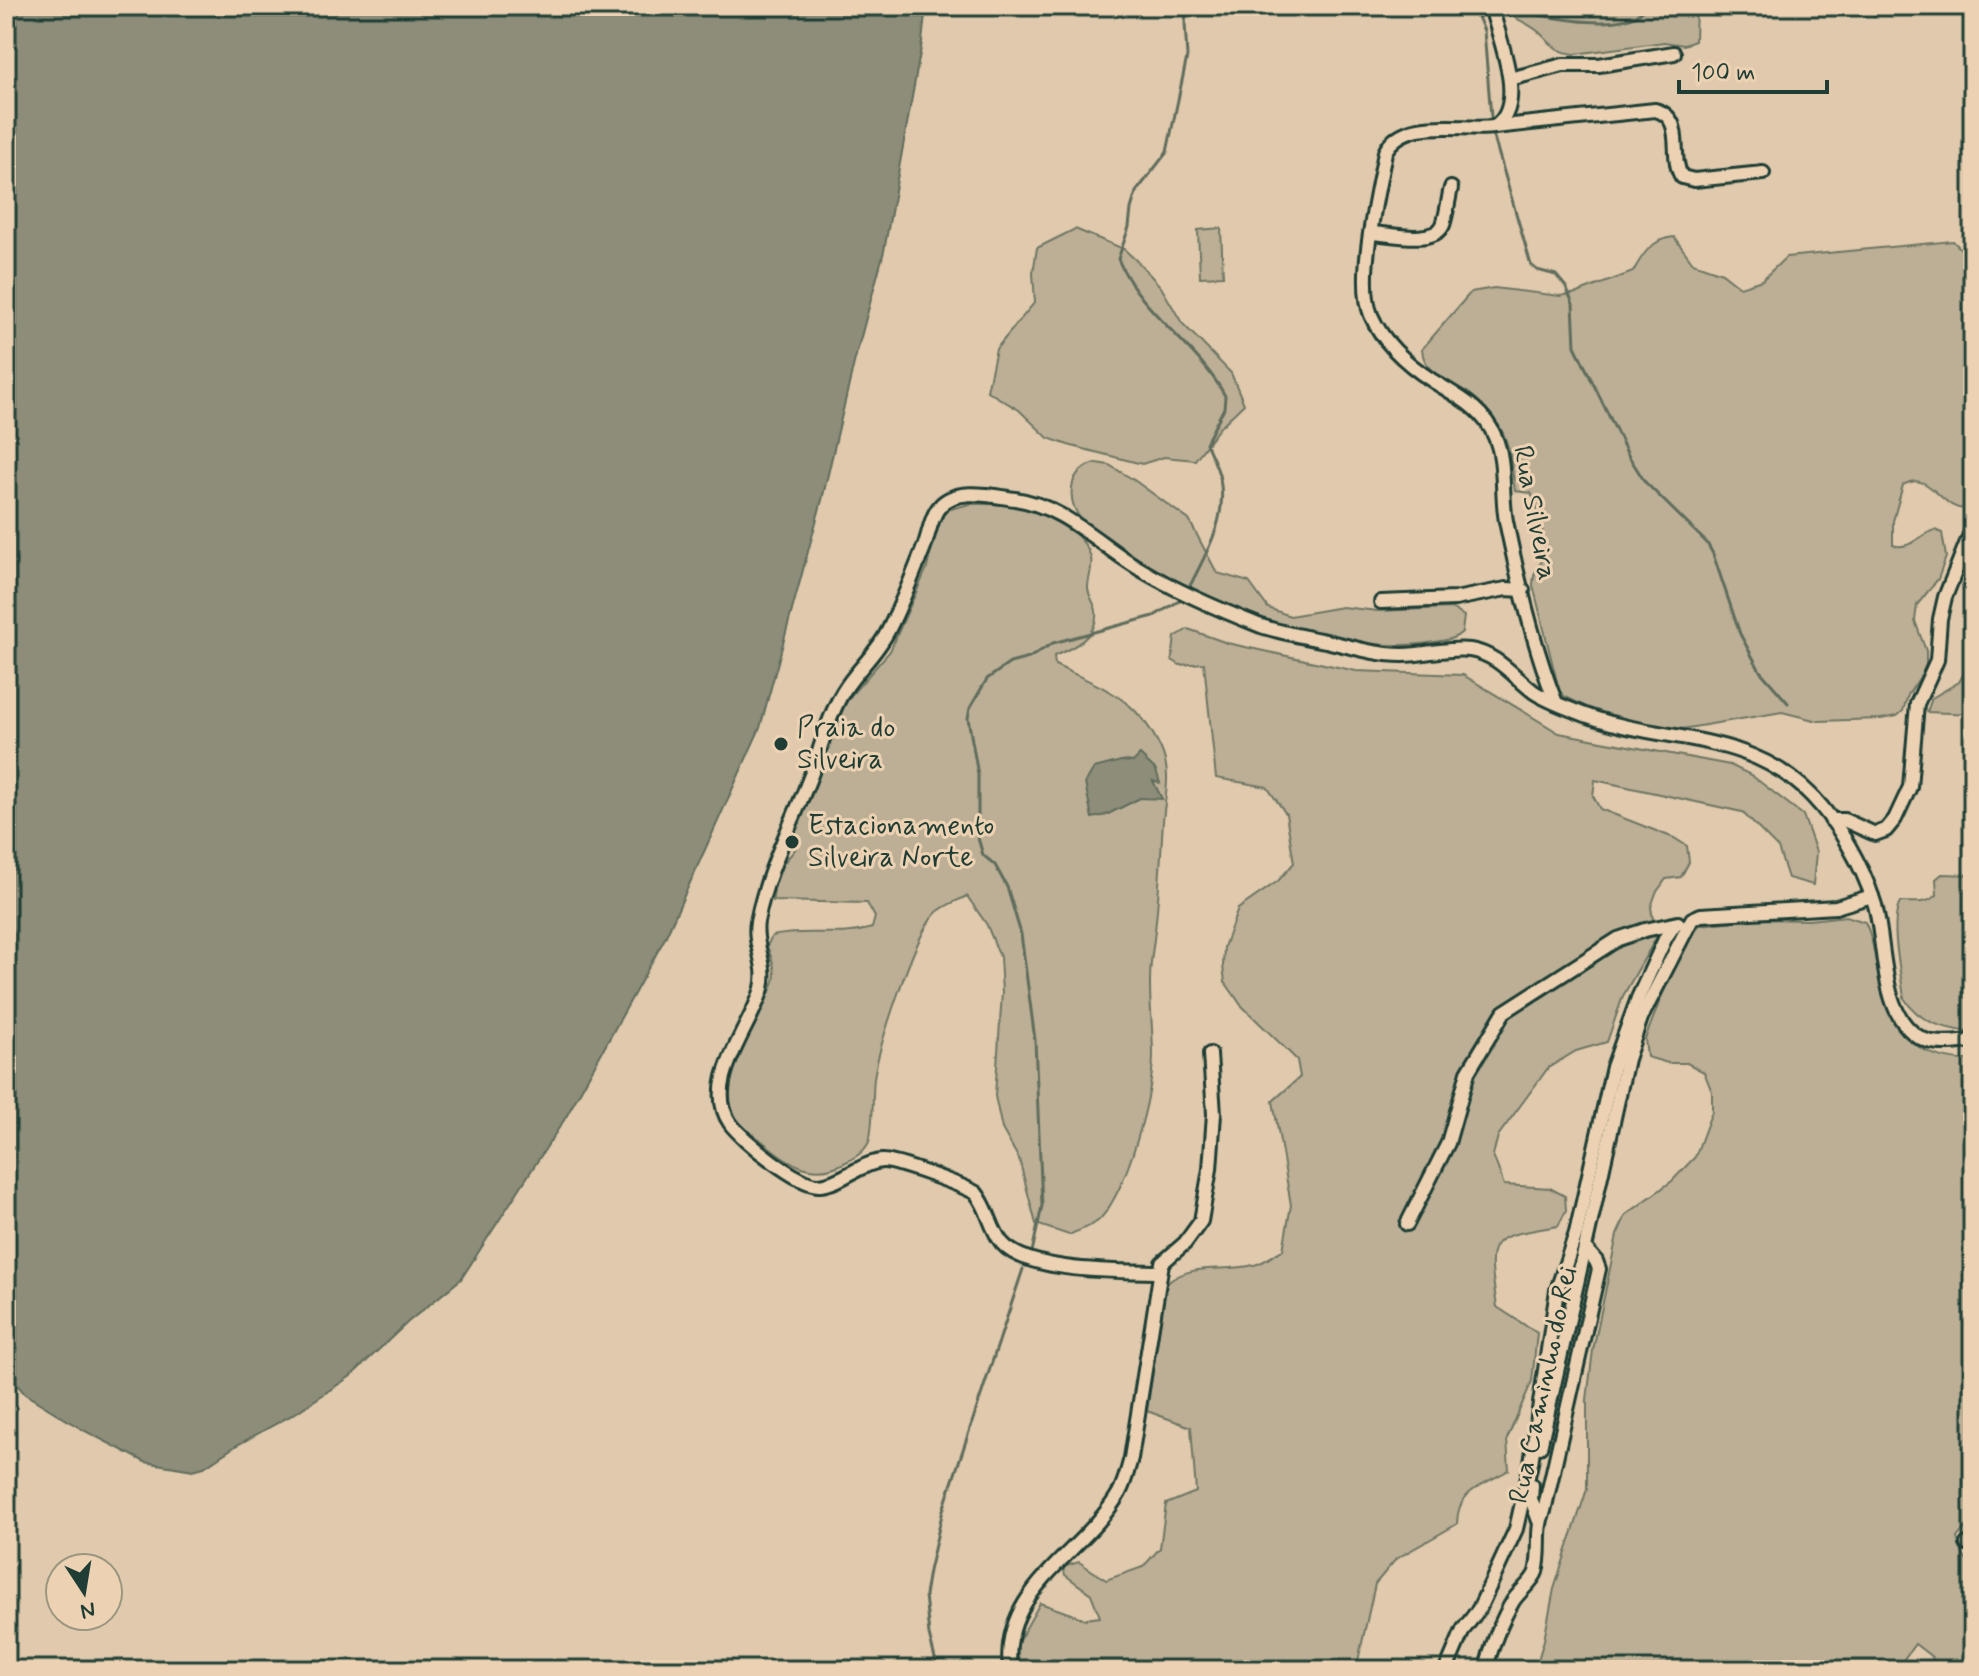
<svg xmlns="http://www.w3.org/2000/svg" width="1979" height="1676" viewBox="0 0 1979 1676" font-family="Mynerve,sans-serif">
  <style>
    .green { fill: #bcaf95; stroke: #6e7664; stroke-width: 2; fill-rule: evenodd }
    .water { fill: #8d8d79; stroke: #616d5d; stroke-width: 2 }
    .lines { fill: none; stroke-linecap: round; stroke-linejoin: round }
    .stream { stroke: #616d5d; stroke-width: 3 }
    .minor-casing { stroke: #1f3d34; stroke-width: 18 }
    .minor { stroke: #ecd2b3; stroke-width: 12 }
    .poi-dot { fill: #1f3d34; stroke: #ecd2b3; stroke-width: 3 }
    .labels { text-anchor: middle; dominant-baseline: central; stroke-width: 6; stroke-linejoin: round; paint-order: stroke }
    .street-label { font-size: 28px; fill: #1f3d34; stroke: #ecd2b3 }
    .poi-label { font-size: 28px; fill: #1f3d34; stroke: #ecd2b3; text-anchor: start }
  </style>
  <rect width="100%" height="100%" fill="#e0c9ac"/>
  <filter id="ink" filterUnits="userSpaceOnUse"><feTurbulence type="fractalNoise" baseFrequency=".0125" numOctaves="2"/><feDisplacementMap in="SourceGraphic" scale="16" xChannelSelector="R" yChannelSelector="G"/><feConvolveMatrix kernelMatrix="1 2 1 2 8 2 1 2 1" color-interpolation-filters="sRGB"/></filter>
  <g filter="url(#ink)">
    <g class="green">
      <path d="M1508 6H1696L1695 41 1684 45 1664 42 1575 54C1557 52 1553 46 1541 34 1533 26 1521 21 1511 16Z"/>
      <path d="M1221 228 1223 276 1200 277 1198 230Z"/>
      <path d="M1075 229 1124 249 1141 265 1161 287 1182 323 1231 373 1244 404 1220 427 1195 460 1164 457 1142 464 1068 445 1048 438 1019 410 987 391 996 349 1035 302 1033 273 1037 248Z"/>
      <path d="M1674 237 1693 263 1722 273 1740 287 1762 280 1786 257 1953 241 1973 261V499L1969 508C1942 515 1932 468 1903 485L1893 521V545C1910 551 1919 534 1935 530L1942 533 1946 557 1938 579 1917 605 1915 621 1926 651V668L1908 695 1903 711 1897 716 1881 719 1818 721 1782 712 1682 729 1608 718 1564 696 1559 690 1533 585C1534 565 1540 569 1544 556 1547 542 1537 506 1531 493L1515 491C1511 466 1511 440 1495 420 1490 412 1481 403 1474 397 1455 382 1424 378 1422 349L1471 292 1494 288 1560 296 1577 293 1633 272C1642 255 1652 239 1674 237Z"/>
      <path d="M1096 463 1109 465 1134 480 1189 520 1217 573 1249 582 1268 608 1290 616 1342 607 1378 611 1451 608 1464 616 1462 632C1454 640 1445 640 1435 642 1360 656 1254 619 1186 588 1152 572 1114 542 1082 521 1066 500 1067 470 1096 463Z"/>
      <path d="M970 504C991 504 1016 503 1037 510 1056 517 1086 536 1091 558 1093 568 1088 578 1088 588 1088 596 1095 603 1096 611 1099 636 1073 648 1054 656L1055 665C1103 688 1137 697 1161 749 1172 773 1165 796 1163 821 1160 867 1159 907 1152 954 1147 988 1153 1023 1153 1057 1152 1098 1128 1187 1101 1218 1095 1226 1079 1230 1069 1235L1036 1224 1019 1159 1002 1129 995 1096 1002 993 1000 957 987 925 967 896C957 901 942 906 935 914 914 937 879 1045 874 1078 872 1095 874 1132 868 1144 863 1153 853 1159 844 1163 810 1181 785 1160 758 1138 751 1133 741 1126 736 1118 713 1080 763 1017 774 981 777 970 771 957 767 946L772 936C806 928 839 938 872 928L875 917 867 903 773 901C773 888 775 875 783 864 791 852 804 847 794 832L846 701 890 651 927 568 938 519 950 509ZM1121 761 1133 762 1140 798 1106 815Z"/>
      <path d="M1188 629 1227 643 1356 671 1463 675 1559 733 1730 765 1751 775 1803 815 1816 852 1813 885 1788 878 1778 848 1742 812 1595 780 1593 796 1600 809 1674 838 1687 846 1689 862 1681 877 1666 879 1656 893 1651 907 1656 938 1623 996 1607 1042 1576 1051 1548 1068 1498 1136 1493 1155 1504 1185 1550 1188 1565 1196 1566 1211 1558 1226C1487 1238 1486 1235 1497 1307L1537 1333 1532 1381 1507 1439 1509 1470C1483 1485 1457 1490 1457 1524L1396 1559 1375 1584 1356 1670H1020L1017 1644 1040 1603 1085 1619 1100 1617 1091 1594 1065 1575 1063 1567 1079 1562 1106 1580 1143 1567 1160 1548 1166 1504 1196 1492 1191 1427 1147 1411 1166 1284C1193 1261 1223 1273 1254 1265 1264 1263 1274 1254 1283 1250L1291 1205 1273 1101 1300 1077 1297 1060 1241 1005 1225 982 1223 966 1224 947 1238 909 1278 881 1294 863 1286 814 1267 787 1216 778 1204 663 1180 665 1172 660 1175 637Z"/>
      <path d="M1973 658V714L1927 712 1932 698 1959 682Z"/>
      <path d="M1942 874 1973 875V1033C1945 1028 1920 1024 1904 998 1901 972 1889 925 1900 902 1914 902 1926 905 1937 895L1936 879Z"/>
      <path d="M1846 916 1865 922C1876 944 1875 970 1882 994 1895 1038 1927 1062 1973 1060V1518L1957 1538 1963 1555 1973 1570V1670H1935L1932 1657 1915 1644 1904 1659 1902 1670H1535L1544 1640 1554 1589 1587 1489V1400L1593 1350 1617 1235 1626 1215 1672 1181 1695 1157 1712 1111V1092L1704 1072 1687 1063H1668L1647 1057 1645 1039 1668 980 1686 938 1700 925 1754 919 1809 920Z"/>
    </g>
    <g class="water">
      <path d="M6 6H926L922 42 884 251 854 363 822 500 760 728 665 938 566 1117 461 1279 408 1322 351 1376 294 1414 237 1445 204 1467 193 1470 145 1462 83 1430 25 1394 14 1381 6 1378Z"/>
      <path d="M1140 755 1156 770 1160 783 1153 781 1162 799 1140 798 1106 815 1092 818 1085 783 1094 768 1121 761 1133 762Z"/>
    </g>
    <g class="lines">
      <g class="stream">
        <path d="M1187 6 1185 23 1187 57 1167 152 1136 192 1131 209 1129 227 1118 259C1141 314 1198 345 1225 396L1224 408 1206 443C1211 455 1218 467 1220 479 1228 519 1206 553 1189 588"/>
        <path d="M1869 6 1874 15"/>
        <path d="M1500 7C1531 13 1628 38 1646 6"/>
        <path d="M1476 12 1484 31 1491 117"/>
        <path d="M1493 134 1531 265 1537 270 1556 275 1566 287 1573 304 1575 346 1628 455 1645 482 1707 543 1713 554 1740 634 1760 671 1788 703"/>
        <path d="M1032 1252 1042 1206 1035 1040 1021 934 1007 887 995 865 983 855 978 838V775L968 718 970 708 987 679 1010 663 1029 658 1053 643 1154 616 1179 601"/>
        <path d="M938 1670 929 1635 925 1595 929 1571 943 1510 1023 1269"/>
      </g>
      <defs>
        <g id="minor">
          <path d="M1491 6C1498 37 1529 106 1494 127 1460 131 1404 115 1385 152 1378 193 1356 278 1371 315 1383 343 1408 365 1433 381 1457 396 1484 409 1495 437 1506 462 1501 494 1506 521 1518 580 1534 648 1556 703"/>
          <path d="M1510 79 1563 65H1599L1674 53"/>
          <path d="M1494 127 1655 110C1687 118 1668 156 1682 177L1694 180 1763 173"/>
          <path d="M1372 233C1391 234 1434 245 1443 225 1447 214 1448 200 1451 188"/>
          <path d="M1381 602 1455 599 1506 589 1523 590"/>
          <path d="M1831 820H1844L1875 834 1886 830 1895 819 1910 787 1917 704 1937 660 1940 619 1945 597 1973 527"/>
          <path d="M1407 1224 1448 1143 1468 1072 1504 1012 1618 939 1645 930 1678 923"/>
          <path d="M1159 1272C1121 1271 1028 1273 1002 1243 990 1228 989 1209 976 1193 964 1186 895 1160 882 1161 860 1163 842 1183 820 1185 800 1187 741 1139 730 1123 702 1082 752 1027 762 988 768 964 753 945 757 922 767 870 792 824 811 775 821 748 828 717 843 692 857 669 877 654 889 629 902 603 913 575 924 547 929 534 931 516 940 506 957 487 992 496 1015 499 1064 506 1099 545 1140 569 1178 592 1220 610 1261 626 1282 633 1305 637 1326 641 1352 647 1377 655 1403 655 1425 655 1448 647 1470 650 1497 654 1513 676 1534 692 1546 700 1562 706 1575 711 1656 745 1745 727 1812 796 1839 824 1862 865 1874 902 1887 941 1878 1025 1928 1041 1942 1045 1959 1042 1973 1041"/>
          <path d="M1540 1447 1585 1248"/>
          <path d="M1532 1485 1531 1499 1539 1521"/>
          <path d="M1967 1544 1973 1546"/>
          <path d="M1010 1670C1000 1588 1084 1554 1119 1493 1125 1482 1128 1469 1131 1458L1162 1263 1185 1243 1201 1221 1210 1169 1214 1114 1210 1054"/>
          <path d="M1446 1670 1463 1630 1479 1609 1516 1529 1531 1463 1557 1290 1576 1233 1613 1067 1638 998 1666 937 1675 924"/>
          <path d="M1486 1670C1490 1649 1502 1619 1513 1601 1520 1590 1532 1583 1536 1572 1542 1552 1535 1529 1544 1511L1599 1269 1596 1261 1585 1248 1627 1059 1641 1018 1692 919 1701 915 1836 907 1872 896"/>
        </g>
      </defs>
      <use href="#minor" class="minor-casing"/>
      <use href="#minor" class="minor"/>
    </g>
  </g>
  <g class="poi-dot">
    <circle cx="781" cy="744" r="8"/>
    <circle cx="792" cy="842" r="8"/>
  </g>
  <g class="labels">
    <g class="street-label">
      <text transform="translate(1534 513) rotate(79)">Rua Silveira</text>
      <text transform="translate(1544 1385) rotate(-78)">Rua Caminho do Rei</text>
    </g>
    <g class="poi-label">
      <text x="797" y="728">Praia do<tspan x="797" dy="32">Silveira</tspan></text>
      <text x="808" y="826">Estacionamento<tspan x="808" dy="32">Silveira Norte</tspan></text>
    </g>
  </g>
  <rect width="1979" height="1676" fill="none" stroke="#ecd2b3" stroke-width="32"/>
  <rect x="16" y="16" width="1947" height="1644" fill="none" stroke="#1f3d34" stroke-width="3" filter="url(#ink)"/>
  <g transform="translate(84 1592) rotate(168)"><circle r="38" fill="#ecd2b3" stroke="#9a9680" stroke-width="2"/>
  <path d="M0-6L14 30L0 20L-14 30Z" fill="#1f3d34"/>
  <text y="-12" font-size="22" font-weight="bold" text-anchor="middle" fill="#1f3d34">N</text>
  </g>
  <path d="M1679 80v12h148v-12" fill="none" stroke="#1f3d34" stroke-width="4"/>
  <text x="1691" y="80" font-size="24" fill="#1f3d34" stroke="#ecd2b3" stroke-width="6" paint-order="stroke">100 m</text>
</svg>
